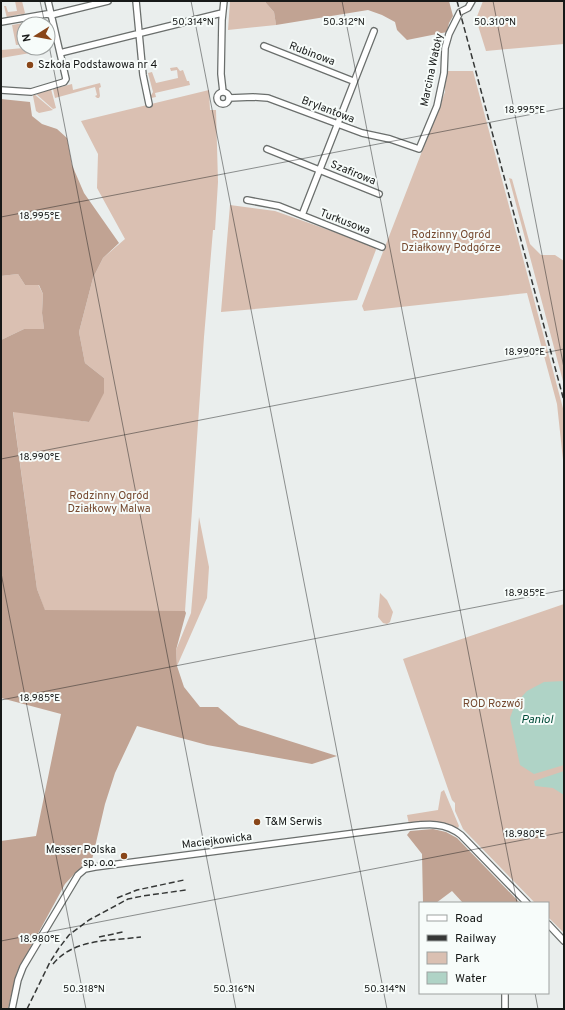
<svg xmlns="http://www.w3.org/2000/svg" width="565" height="1010" viewBox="0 0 565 1010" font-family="Overpass,sans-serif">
<rect width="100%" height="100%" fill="#eaeeed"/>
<path fill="#dac0b2" d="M15,1H22L25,13L22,16L21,14L7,17V18L4,6H6L8,12L17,11Z
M230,1H265L266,3L274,12L276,25L228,30Z
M483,1H564V44L486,51L476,19Z
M41,20L42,24H24V44L16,45L12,25Z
M24,48H48V50L1,58V50Z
M177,67L180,71L183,70L187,81H189L190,85L155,93L156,97L151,98L150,97L153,92L148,73L152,72L156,83L178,78L177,70L171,71L170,68Z
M447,71H473L564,412V469L557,404L527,293L364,311L362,306L445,92V80Z
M100,83L101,87L99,88L100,96L99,98H97L95,96L97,95L95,87L55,98L53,89L72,84L73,90Z
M51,89L56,108L53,109L35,93Z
M209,90L210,110H216L218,182L215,230H213L204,337L185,611H45L37,589L13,411L89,422L104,378L85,363L79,332L93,278L103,258L125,239L97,188L98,154L81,121Z
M34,94L53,110L39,113L36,111L33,96Z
M509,178L512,179L530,244L541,255H555L564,261V385Z
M230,205L275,211L377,247L357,300L221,312Z
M18,274L25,285L38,284L43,294L42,313L44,329H24L1,340V276Z
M199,517L209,567L207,598L177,666L176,650L191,613Z
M380,593L387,600L393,612L390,622L387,624L383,623L378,617Z
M564,604V933L548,917V903H535L463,829L455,811V803L452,800L448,789L403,659Z
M444,790L459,826L458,828L439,822L409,824L407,815L438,810L441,792Z"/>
<path fill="#c1a393" d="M265,1H449L453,16L449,23L447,32L407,40L397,30L395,22L382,15L368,10L276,25L274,12L266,3Z
M1,99L30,102L32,116L42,124L57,129L67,138L72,165L84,193L119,243L103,258L93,278L79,332L85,363L104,378V393L89,422L13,412L37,589L45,610L185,611L186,613L176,650L177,666L184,687L200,707H218L239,725L337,756L312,764L207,745L137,726L115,773L105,804L91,864L76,872L65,884L17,972L8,1009H1V841L36,836L61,714L1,698V340L24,329H44L42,313L43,294L39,285H25L18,274L1,276Z
M433,829L446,832L457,838L520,903H463L452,891L436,903H423L422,854L407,835L410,831Z"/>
<path fill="#afd3c6" d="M564,681V765L534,774L520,765L510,718L515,704L527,691L544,682Z
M564,771V795L553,788L535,786L534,781Z"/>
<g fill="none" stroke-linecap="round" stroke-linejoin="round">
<g stroke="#6a6e6c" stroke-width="8">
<path id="minor" d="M136,1L143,75L149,104
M1,22L47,14L51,15L108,1
M264,46L353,81
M60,53L222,13
M1,90L31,92L64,82L66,79L48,1
M223,92L221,74L222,20L224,1
M217 98a6 6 0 1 1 12 0a6 6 0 1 1-12 0Z
M229,98L253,97L268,98L362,133L390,139L419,149L437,106L444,73L445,48L449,34L460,12L468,8L472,1
M267,149L379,194
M247,200L279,206L382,247
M302,215L374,31
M548,924L564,941
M12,1009L18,980L23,967L78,875L85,869L95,867L409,826C428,824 445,822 461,835L527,903
M505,1009V993"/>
</g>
<use href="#minor" stroke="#fff" stroke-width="5.5"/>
<path stroke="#353736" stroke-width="1.5" stroke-dasharray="6 3" stroke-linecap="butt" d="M457,1L564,401
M117,898L137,890L184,880
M99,937L123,932
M53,964C74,938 111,941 141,937
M27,1009L50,962L59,948L69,935L89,920L128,899L143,896L186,890"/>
</g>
<path fill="none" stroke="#171918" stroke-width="1" stroke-opacity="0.45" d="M40,1L45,24M191,1L387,1009M342,1L517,903M493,1L564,368M48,40L236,1009M1,217L564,108M1,459L564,349M1,573L86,1009M1,700L564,590M1,941L564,832M535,993L538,1009"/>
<g fill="#894619" stroke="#f7fcfa" stroke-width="1.5">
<circle cx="30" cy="65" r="4"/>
<circle cx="257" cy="822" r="4"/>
<circle cx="124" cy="856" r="4"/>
</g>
<g text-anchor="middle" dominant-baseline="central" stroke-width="4" stroke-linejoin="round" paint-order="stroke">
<g font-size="11" fill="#171918" stroke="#f7fcfa">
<text transform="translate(312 54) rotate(21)">Rubinowa</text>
<text transform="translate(432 70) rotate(-78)">Marcina Watoły</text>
<text transform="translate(328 110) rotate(21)">Brylantowa</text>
<text transform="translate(353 173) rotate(22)">Szafirowa</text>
<text transform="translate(345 222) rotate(21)">Turkusowa</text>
<text transform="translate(217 841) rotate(-7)">Maciejkowicka</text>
</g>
<g font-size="11" fill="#171918" stroke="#f7fcfa" text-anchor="start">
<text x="38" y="65">Szkoła Podstawowa nr 4</text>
<text x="265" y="822">T&amp;M Serwis</text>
<text x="116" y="850" text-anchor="end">Messer Polska<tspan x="116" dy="13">sp. o.o.</tspan></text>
</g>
<g font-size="11" fill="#75492f" stroke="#f7fcfa">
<text x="451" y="235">Rodzinny Ogród<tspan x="451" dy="13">Działkowy Podgórze</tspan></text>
<text x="109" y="496">Rodzinny Ogród<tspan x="109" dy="13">Działkowy Malwa</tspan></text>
<text x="493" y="704">ROD Rozwój</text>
</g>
<g font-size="12" font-style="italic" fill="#024c3a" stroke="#f7fcfa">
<text x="537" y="720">Paniol</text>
</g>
</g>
<g font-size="10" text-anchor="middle" fill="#171918" stroke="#f7fcfa" stroke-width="4" stroke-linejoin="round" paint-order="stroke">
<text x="495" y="25">50.310°N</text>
<text x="193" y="25">50.314°N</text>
<text x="344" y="25">50.312°N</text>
<text x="525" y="113">18.995°E</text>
<text x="40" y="219">18.995°E</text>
<text x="525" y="355">18.990°E</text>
<text x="40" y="460">18.990°E</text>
<text x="525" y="596">18.985°E</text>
<text x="40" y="701">18.985°E</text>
<text x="525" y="837">18.980°E</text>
<text x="40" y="942">18.980°E</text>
<text x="84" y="992">50.318°N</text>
<text x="234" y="992">50.316°N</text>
<text x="385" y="992">50.314°N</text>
</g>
<rect width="565" height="1010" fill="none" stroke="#171918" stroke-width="4"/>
<rect x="419" y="902" width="130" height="92" fill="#f7fcfa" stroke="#9da1a0"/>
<rect x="427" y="915" width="20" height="6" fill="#ffffff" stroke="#9da1a0"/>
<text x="455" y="922" font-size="12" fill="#171918">Road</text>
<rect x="427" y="935" width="20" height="6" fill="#353736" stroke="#9da1a0"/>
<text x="455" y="942" font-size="12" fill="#171918">Railway</text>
<rect x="427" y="952" width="20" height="12" fill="#dac0b2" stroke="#9da1a0"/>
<text x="455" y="962" font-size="12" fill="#171918">Park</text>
<rect x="427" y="972" width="20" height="12" fill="#afd3c6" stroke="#9da1a0"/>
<text x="455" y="982" font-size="12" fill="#171918">Water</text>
<g transform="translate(36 36) rotate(259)"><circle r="19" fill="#f7fcfa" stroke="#9da1a0"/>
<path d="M0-3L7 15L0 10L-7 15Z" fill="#894619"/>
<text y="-6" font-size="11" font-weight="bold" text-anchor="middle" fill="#171918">N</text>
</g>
</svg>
